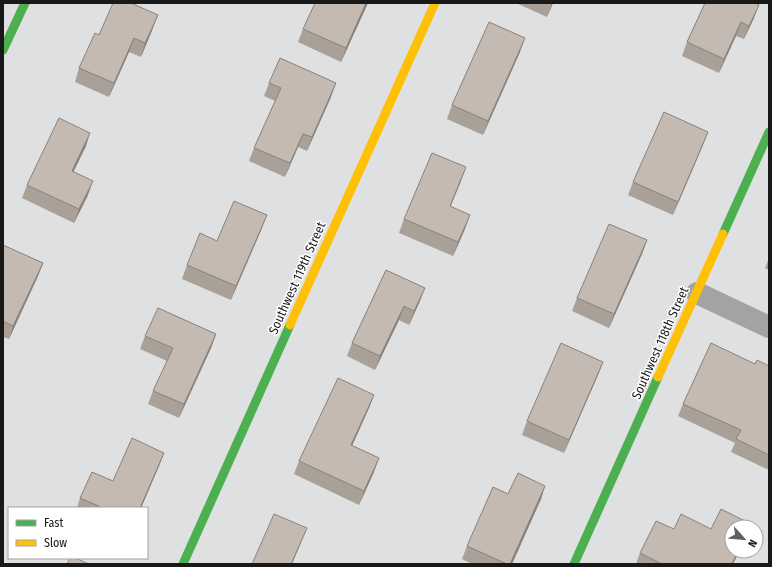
<svg xmlns="http://www.w3.org/2000/svg" width="772" height="567" viewBox="0 0 772 567" font-family="'Fira Sans Condensed',sans-serif">
<rect width="100%" height="100%" fill="#dfe0e1"/>
<g fill="none" stroke-linecap="round" stroke-linejoin="round">
<path stroke="#a3a3a3" stroke-width="22" d="M697,293L769,327"/>
<path stroke="#4caf50" stroke-width="9" d="M3,50L25,3
M723,234L769,132
M183,564L290,325
M574,564L658,377"/>
<path stroke="#ffc107" stroke-width="9" d="M290,325L435,3
M658,377L723,234"/>
</g>
<path fill="#a9a098" d="M368,3L341,62L298,42L303,29Z
M516,3H553L547,17Z
M705,3L754,18L744,39L736,36L719,73L682,56L687,42Z
M153,28L141,57L129,52L109,97L75,82L79,68L99,35Z
M520,52L483,135L447,119L452,105Z
M269,83L331,97L307,151L298,147L285,177L249,161L254,148L275,101L264,96Z
M703,145L673,215L628,195L633,182Z
M86,146L73,172L88,195L74,223L22,198L27,185Z
M461,181L450,207L465,229L453,256L399,233L404,219Z
M262,228L231,300L182,279L187,265L217,241Z
M647,240L642,254L609,328L572,311L577,298Z
M3,245L43,263L38,276L9,339L3,337Z
M769,258V270L765,268Z
M386,270L420,301L409,325L399,320L375,370L347,356L352,343Z
M216,334L211,348L179,418L148,404L153,391L167,361L140,349L145,336Z
M603,362L598,375L564,453L522,435L527,421Z
M755,364L769,366V470L731,452L735,443L678,416L683,404Z
M374,395L369,408L352,446L374,472L359,505L294,474L299,461Z
M164,453L159,466L141,508H77L80,498L113,481Z
M545,486L541,499L512,564H472L462,559L467,546Z
M640,553L733,564H636Z"/>
<path fill="#89827c" d="M366,3H368L341,62L346,48Z
M552,3H553L547,17Z
M759,5L754,18L744,39L749,26Z
M158,15L153,28L141,57L145,43Z
M741,22L736,36L719,73L724,59Z
M134,38L129,52L109,97L114,83Z
M525,38L520,52L483,135L488,121Z
M336,83L331,97L307,151L312,137Z
M708,132L703,145L673,215L678,202Z
M90,133L86,146L67,185L72,171Z
M303,134L298,147L285,177L290,163Z
M466,167L461,181L445,220L450,206Z
M93,181L88,195L74,223L79,209Z
M267,215L262,228L231,300L236,286Z
M470,215L465,229L453,256L458,242Z
M647,240L642,254L609,328L614,314Z
M43,263L38,276L9,339L13,326Z
M425,288L420,301L409,325L414,311Z
M404,306L399,320L375,370L380,356Z
M216,334L211,348L179,418L184,404Z
M603,362L598,375L564,453L569,440Z
M374,395L369,408L346,459L351,445Z
M164,453L159,466L141,508H140Z
M379,458L374,472L359,505L364,491Z
M545,486L541,499L512,564H510Z
M307,528L303,538L292,564H291Z
M738,551H740L733,564H732Z"/>
<path fill="#c4bab1" stroke="#89827c" d="M113,3H131L158,15L145,43L134,38L114,83L79,68L95,33L99,35Z
M315,3H366L346,48L303,29Z
M705,3H755L759,5L749,26L741,22L724,59L687,42Z
M489,22L525,38L488,121L452,105Z
M280,58L336,83L312,137L303,134L290,163L254,148L281,88L269,83Z
M664,112L708,132L678,202L633,182Z
M59,118L90,133L72,171L93,181L79,209L27,185Z
M432,153L466,167L450,206L470,215L458,242L404,219Z
M234,201L267,215L236,286L187,265L200,233L217,241Z
M609,224L647,240L614,314L577,298Z
M3,245L43,263L13,326L3,321Z
M386,270L425,288L414,311L404,306L380,356L352,343Z
M158,308L216,334L184,404L153,391L173,348L145,336Z
M561,343L603,362L569,440L527,421Z
M711,343L755,364L757,360L769,366V455L736,439L741,430L683,404Z
M338,378L374,395L351,445L379,458L364,491L299,461Z
M132,438L164,453L140,508H103L80,498L92,472L113,481Z
M518,473L545,486L510,564H507L467,546L493,487L508,494Z
M721,509L751,524L750,527H732V551H738L732,564H662L640,553L656,521L674,529L681,514L711,529Z
M274,514L307,528L291,564H252Z
M70,558H75L89,564H67Z"/>
<g text-anchor="middle" dominant-baseline="central" stroke-width="3" stroke-linejoin="round" paint-order="stroke">
<g font-size="13" fill="#19191a" stroke="#fff">
<text transform="translate(297 278) rotate(-66)">Southwest 119th Street</text>
<text transform="translate(660 343) rotate(-66)">Southwest 118th Street</text>
</g>
</g>
<rect width="772" height="567" fill="none" stroke="#19191a" stroke-width="8"/>
<rect x="8" y="507" width="140" height="52" fill="#ffffff" stroke="#a3a3a3"/>
<rect x="16" y="520" width="20" height="6" fill="#4caf50" stroke="#a3a3a3"/>
<text x="44" y="527" font-size="12" fill="#19191a">Fast</text>
<rect x="16" y="540" width="20" height="6" fill="#ffc107" stroke="#a3a3a3"/>
<text x="44" y="547" font-size="12" fill="#19191a">Slow</text>
<g transform="translate(744 539) rotate(117)"><circle r="19" fill="#ffffff" stroke="#a3a3a3"/>
<path d="M0-3L7 15L0 10L-7 15Z" fill="#5e5f60"/>
<text y="-6" font-size="11" font-weight="bold" text-anchor="middle" fill="#19191a">N</text>
</g>
</svg>
